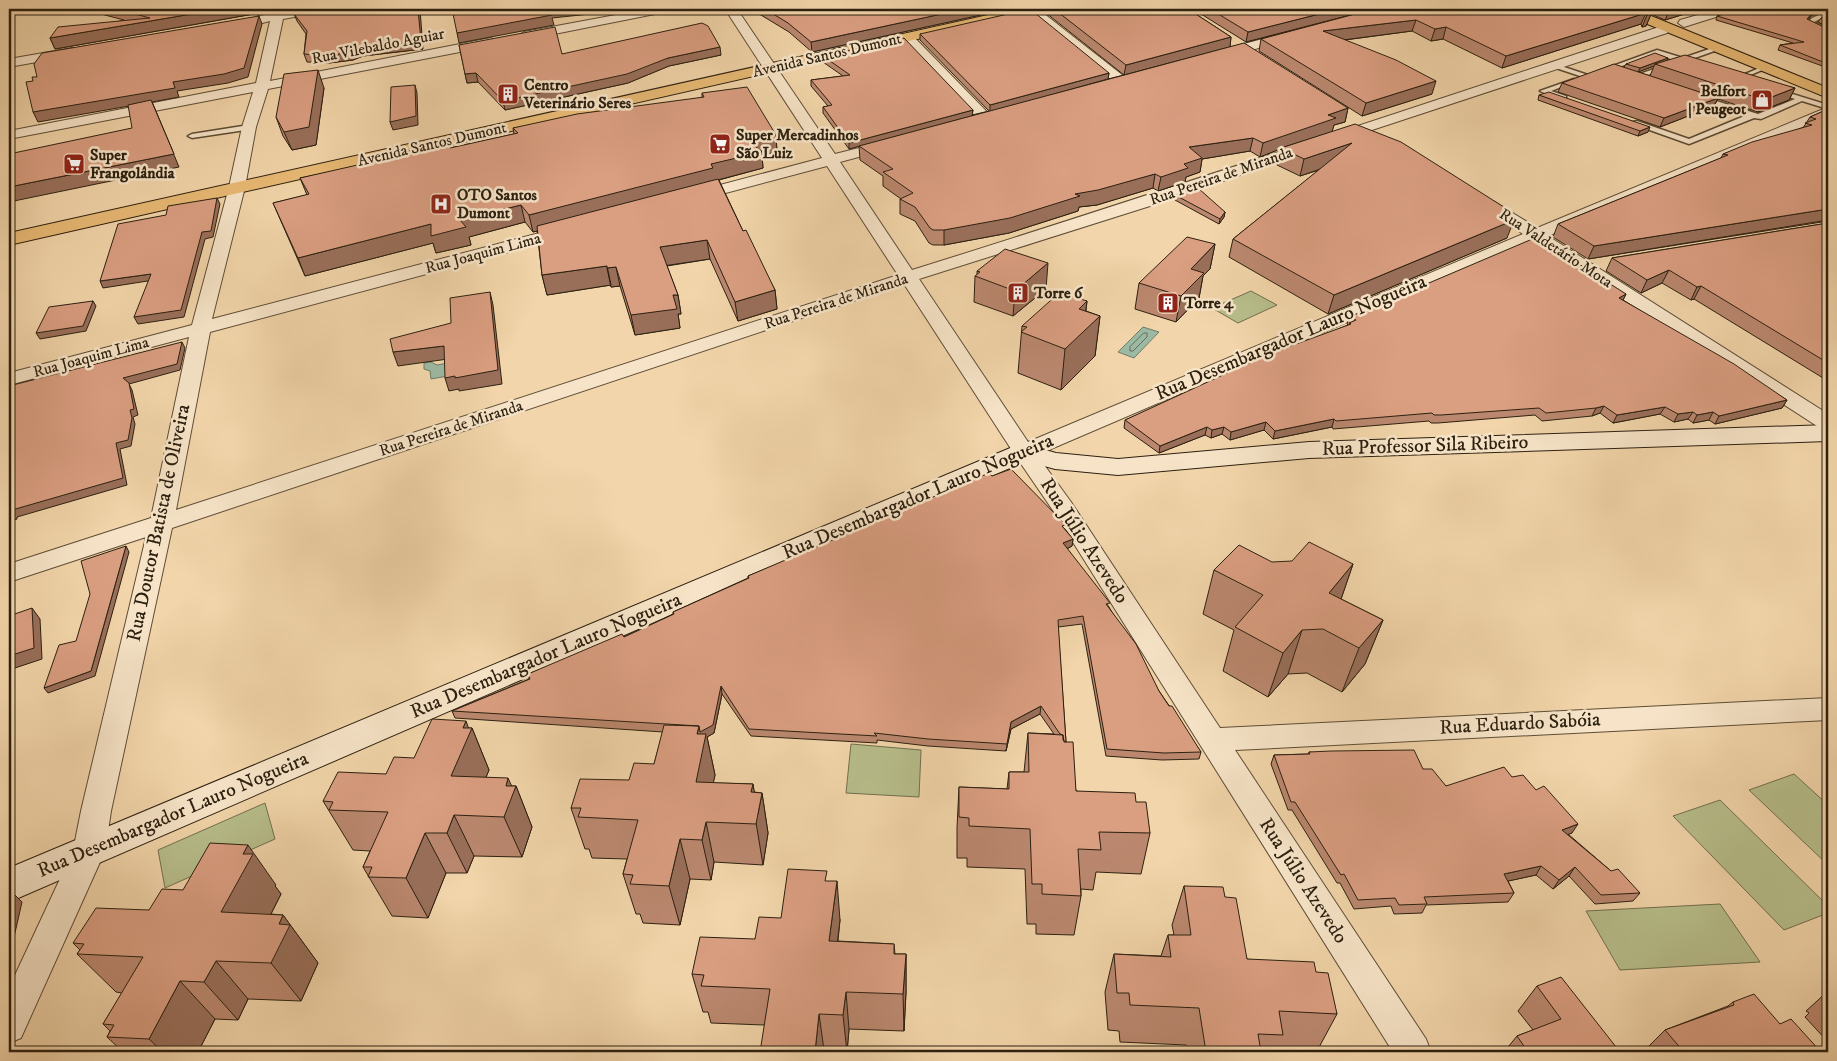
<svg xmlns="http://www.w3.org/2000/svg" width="1837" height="1061" viewBox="0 0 1837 1061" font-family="'IM FELL DW Pica',serif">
<rect width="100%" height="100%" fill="#f2d5aa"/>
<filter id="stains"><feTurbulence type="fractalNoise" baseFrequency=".004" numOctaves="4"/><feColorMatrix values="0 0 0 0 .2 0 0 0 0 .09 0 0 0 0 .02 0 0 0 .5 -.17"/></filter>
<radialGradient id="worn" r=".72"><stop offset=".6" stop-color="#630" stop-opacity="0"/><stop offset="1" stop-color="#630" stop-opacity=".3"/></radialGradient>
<path fill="#b7be8b" stroke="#726f4e" d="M1251,291L1277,305L1238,323L1212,308Z
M851,744L921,750L919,797L846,793Z
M1794,774L1828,805V865L1749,790Z
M1720,800L1828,906V913L1784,930L1673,816Z
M265,803L275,839L165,888L158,850Z
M1720,904L1760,962L1620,970L1586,911Z"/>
<path fill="#9cb9a3" stroke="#6f7c68" d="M1143,327L1159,332L1134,358L1118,352Z
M431,362L437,365L448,363V376L431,379L430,371L424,369V363Z"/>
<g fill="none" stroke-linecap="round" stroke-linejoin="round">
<path stroke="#646c5a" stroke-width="1" d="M1144,333H1147V337L1133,351H1130V347Z"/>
<g stroke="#5e4d36" stroke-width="3">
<path id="lane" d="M1828,11V15L1814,22L1828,28V32L1807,23L1812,18Z
M1718,46L1721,48L1720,49L1689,60L1692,62V64L1683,63L1639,78L1636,76L1637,75L1676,61L1657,54L1604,72L1599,71L1657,50L1683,58Z
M1555,64L1588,75L1589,76L1586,78L1553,67V65Z
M1764,66L1769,67L1741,79L1736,78Z
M1574,79L1579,80L1551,91L1566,96V100H1560L1540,91Z
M1773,88L1828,105V109L1802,101L1761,119L1754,118L1689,144L1630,123L1637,121L1689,139L1747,115L1697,99V95L1758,114L1795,99L1773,92Z
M249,125L253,127L252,129L192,138L188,136L192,134Z"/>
</g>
<g stroke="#5e4d36" stroke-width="2">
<path id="street" d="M273,9H285L284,12L302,9H328L322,12L283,19L270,81L491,38L497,42L491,46L268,89L256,127L245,187L212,319L570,225L576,226L578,230L576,234L210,332L176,510L898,275L827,166L692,202L686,200L684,197L686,194L822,158L725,9H737L835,154L891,140L896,141L898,144L896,147L840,162L912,270C1162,192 1410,108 1659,27H1667L1669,30L1667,33L1372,130L1150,206L919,279L1028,442L1523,234L1481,207L1479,204L1481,201H1493L1537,228L1828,107V116L1548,236L1828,414V429L1820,428L1534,242L1037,455L1071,502L1220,728L1828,698V720L1235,750L1426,1039L1431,1052H1393L1054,512L1013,452L904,284L172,528L111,811L105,851L21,1038L9,1043V988L73,851L81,811L146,537L9,582V564L151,518L189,337L9,385V373L192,325L229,187L242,127L253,92L9,139V131L256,83L270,21L262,23L256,19L258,16L272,14Z
M648,9H671L665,12L524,40L518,36L524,32Z
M1025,9H1038L1126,78L1128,81L1126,84H1116Z
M1719,9H1737L1735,11L1684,27L1678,23L1680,20Z
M1292,31L1296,32L1298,35L1296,38L1218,59L1212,55L1214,52Z
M907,33L911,34L990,115L992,118L990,121H980L903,40L901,37Z
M72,48L76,49L78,52L76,55L9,67V59Z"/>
</g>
<g stroke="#2c2010" stroke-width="2">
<path id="secondary" d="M1828,425V441L1309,458L1118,475L1055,469L1026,461L9,902V868L1015,446L1024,444L1056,453L1118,459L1309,442Z"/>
</g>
<g stroke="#2c2010" stroke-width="2">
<path id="primary" d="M1015,9H1039L1032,13L9,245V233Z
M1616,9H1634L1828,88V98L1618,12Z"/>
</g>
<use href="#lane" fill="#f7e4c8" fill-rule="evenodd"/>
<use href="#street" fill="#f7e4c8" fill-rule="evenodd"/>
<use href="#secondary" fill="#f7e4c8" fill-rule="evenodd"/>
<use href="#primary" fill="#e9ba75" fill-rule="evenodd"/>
</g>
<path fill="#bb886f" stroke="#2c2010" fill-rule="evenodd" d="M82,9H264L265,12L55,49L50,38L124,20Z
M751,9H1008L812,52L789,32Z
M1041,9H1188L1231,37L1230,46L1348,108L1345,122L1334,125L1332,131L1507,238L1328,314L1229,257L1233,239L1319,170L1300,176L1277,165L1280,149L1260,157L1250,151L1202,159L1200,172L1186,177L1185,182L1158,191L1153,188L1097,205L1079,207L1078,211L1009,233L944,245H933L929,243L915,221L900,214V199H901L883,186V176L860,160L859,146L849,149L823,113V107L828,106L811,86V80L843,76L823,62V56L973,110L972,115L989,111L920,40V34L1109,73L1108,79L1124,75Z
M1193,9H1359L1358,13L1246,42Z
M1374,9H1701L1665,20L1651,14L1646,26L1642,27L1641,24L1502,68L1443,39L1431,41L1412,31L1345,40L1432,94L1362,116L1259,51L1261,39Z
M294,14L423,49L363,56L353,60L329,63L307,62L304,54L306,34L297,21Z
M1828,14V27L1818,22L1821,18Z
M1717,16H1811L1808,20L1828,29V68L1778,50L1780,45L1793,43L1716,20Z
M459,45L562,54L721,55L669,66L628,83L505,110L478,82L467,83Z
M1667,60L1795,88L1789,100L1758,112L1718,99L1714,106L1660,127L1558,92L1562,83L1624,67L1626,64ZM1654,66L1650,76L1638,72Z
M324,88L316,145L292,150L283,136L276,117Z
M702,93L776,135L777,152L762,155L763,168L719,180L743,231L775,290L777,309L738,321L710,259L667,266L678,295L681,314H678L680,328L635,335L620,286L611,287V285L547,295L542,275L537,231L533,232L525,222L469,237L471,245L436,253L433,243L305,276L273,203L307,195L300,178L450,148L514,134L513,128L702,98Z
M1539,95L1648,132L1638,136L1538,100Z
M1828,109V221L1588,259L1553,237L1558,224L1721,158L1723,154L1803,128L1810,117Z
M1175,195L1225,212L1224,217L1219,224L1175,200Z
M1828,223V381L1694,299L1691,300L1662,283L1641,293L1606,271L1612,258Z
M1215,244L1210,269L1203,276L1199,298L1176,322L1135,309L1139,283Z
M977,271L1046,289L1013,316L974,302L975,276L977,275Z
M1626,294L1623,300L1787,400L1782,408L1715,424L1709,420L1693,423L1688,419L1674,422L1660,414L1613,423L1600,413L1592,416L1542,421L1535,415L1438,423H1431L1429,421L1333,429L1332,427L1273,439L1264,430L1230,440L1222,434L1211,438L1205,435L1159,453L1124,428L1125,420L1348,325L1347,324L1349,317Z
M1087,301L1086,311L1100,316L1095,356L1061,390L1018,373L1022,326Z
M992,476L1065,529L1073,539L1072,546L1067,549L1109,607L1159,691L1201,752L1199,759L1162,760L1106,756L1082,624L1058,627L1066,742L1076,791L1136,802L1150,833L1141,874L1096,872L1093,890L1081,889V896L1074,935L1036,934V924H1027L1025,869L967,867V858H957V828L959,787L1007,789L1009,772H1024L1028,733L1054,734L1040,714L1011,729L1006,751L928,746L877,740V743L751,736L722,694L714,733L707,737L715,775L713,783L753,784L754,792L762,793L768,833L763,865L714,862L711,880L690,879L680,925L643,923L640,914H636L623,874L627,859L592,858L589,849H585L571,808L629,780L654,764L663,732L455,718L452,711L529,679L528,674L624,637L673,614V612L748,578V576Z
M1353,564L1341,599L1383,620L1365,664L1342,692L1307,673L1288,674L1268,697L1223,671L1234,630L1203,614L1214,570Z
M469,728H472L489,770L486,777L511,786H516L532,827L522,857L474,856L467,873H446L428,918L392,916L363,867L370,851L353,850L323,801L386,774Z
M1309,752L1423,769L1446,786L1512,777L1572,833L1568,834L1611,871L1640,893L1633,901L1595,904L1569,876L1553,889L1536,875L1508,881L1514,893L1508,902L1426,905L1422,913L1394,914L1391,906L1354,909L1340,883H1337L1292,810H1288L1271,764L1274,755L1308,754Z
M828,881L840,920L838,941L894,944L895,954H906V992L904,1031L849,1029L847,1052L824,1050L764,1025L711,1023L708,1012H703L692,974L755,939Z
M276,885L275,886L281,894L271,914L283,915L318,963L301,1001L248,999L238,1020L215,1019L198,1052H123L107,1037L110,1031L103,1024L122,993L116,992L77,954L80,950L73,943L149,910Z
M1184,886L1225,897L1247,959L1316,972L1337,1014L1317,1051L1276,1049L1275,1052H1187L1186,1045L1120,1042L1119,1031L1108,1030L1105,992L1114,954L1161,956L1168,935H1174L1172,925Z
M1537,986L1620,1052H1504L1517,1036L1533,1030L1518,1011Z
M1828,991V1042L1805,1017L1809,1013L1806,1011Z
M1733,1002L1780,1024L1821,1052H1643L1665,1030L1728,1006Z"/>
<path fill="#996f5a" stroke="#2c2010" d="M221,9H264L265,12L55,49L50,38Z
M418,9H420L423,49L363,56L353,60L329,63L327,56Z
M550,9H589L590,14L552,18L554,25L459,43L457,33Z
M965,9H1008L812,52L811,42Z
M1339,9H1359L1358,13L1246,42L1248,32Z
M1670,9H1701L1665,20Z
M1822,9H1828L1811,16L1805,23L1807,19L1813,12Z
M1646,13L1641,24L1502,68L1506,56Z
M1651,14L1646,26L1642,27L1647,15Z
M259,16L262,24L248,77L228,83L177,91L179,97L152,102L179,167L9,202V187L174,154L152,102L38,122L33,112L173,82Z
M1416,20L1412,31L1320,43L1323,31Z
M1446,27L1443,39L1431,41L1435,29Z
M1231,37L1230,47L1124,75L1126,65Z
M720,47L721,55L669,66L628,83L505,110L503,101L668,58Z
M1668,58L1667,62L1655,64L1654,66L1638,72L1640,68Z
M318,70L324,88L316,145L292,150L284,132Z
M476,73L478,82L467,83L465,74Z
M1109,73L1108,79L990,112V105Z
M1436,81L1432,94L1362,116L1366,103Z
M415,85L417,93L418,125L393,130L390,122Z
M1795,88L1789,100L1758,112L1764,100Z
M1718,98L1714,106L1660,127L1664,118Z
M1348,108L1345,122L1334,125L1332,132L1281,148L1280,149L1260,157L1263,143L1328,115Z
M973,110L972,116L849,149V143Z
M1650,127L1648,132L1638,136L1640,131Z
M776,135L777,152L762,155L763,168L714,181L715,184L533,232L529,215L711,164L749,141Z
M1253,138L1250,151L1202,159L1200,172L1186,177L1185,182L1158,191L1161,177L1189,147Z
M1352,143L1347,160L1300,176L1304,159Z
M1155,174L1153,188L1097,205L1079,207L1078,211L1009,233L944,245V230L1075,194Z
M217,198L220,204L213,237L205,239L184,317L138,324L134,317L202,232Z
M521,205L525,222L469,237L471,245L436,253L433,243L305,276L298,258L431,224L460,220Z
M1828,209V220L1588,259L1594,246Z
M1225,212L1224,217L1219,224L1220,219Z
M1514,220L1507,238L1328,314L1334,295Z
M707,240L710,259L663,266L660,247Z
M1215,244L1210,269L1203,276L1199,298L1176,322L1181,296L1191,269Z
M1048,263L1046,289L1013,316L1015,291Z
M607,266L611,285L547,295L542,275Z
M616,267L620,286L611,287L607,268Z
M1669,270L1662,283L1641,293L1647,280Z
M151,274L154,280L103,288L100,281Z
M1701,286L1694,299L1691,300L1697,287Z
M775,290L777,309L738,321L735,302Z
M490,292L493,305L502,384L459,391V389L449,391L445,378Z
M1626,294L1622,302L1619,298Z
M673,295H678L681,314H678L680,328L635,335L631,315Z
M93,301L96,306L86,331L40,339L36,333Z
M1087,301L1083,331L1100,316L1095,356L1061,390L1065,349L1079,309Z
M182,342L185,348L180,370L129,384L132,390L138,415L133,417L135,424L131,446L120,449L127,485L17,517V519L9,522V514L12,510L116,443L123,378Z
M444,346L448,359L398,366L393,352Z
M1787,400L1782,408L1715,424L1719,416Z
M1604,406L1600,413L1592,416L1596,408Z
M1665,407L1660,414L1613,423L1617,415Z
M1693,412L1688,419L1674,422L1678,414Z
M1713,412L1709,420L1693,423L1697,415Z
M1334,419L1332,427L1273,439L1275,431Z
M1266,422L1264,430L1230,440L1231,432Z
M1207,427L1205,435L1159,453L1160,446Z
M1224,427L1222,434L1211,438L1212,430Z
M1073,539L1072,546L1062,551L1063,543Z
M126,546L129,552L95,676L48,693L44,688L91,671Z
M1353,564L1338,608L1329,593Z
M32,608L40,619L42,659L9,670V656Z
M1383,620L1365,664L1342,692L1359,648Z
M1302,630L1288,674L1268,697L1283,653Z
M721,686L722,694L714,733L707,737L715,775L705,822L696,782L697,734L699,726Z
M1041,706L1040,714L1011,729L1006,751L1011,722Z
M466,721L470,732L472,728L489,770L470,816L451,776L463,728Z
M508,778L514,791L516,786L532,827L522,857L504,817L506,786Z
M753,784L758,814L762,793L768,833L763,865L751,792Z
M454,815L474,856L467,873L447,833Z
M706,822L714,862L711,880L702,840Z
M1578,824L1572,833L1556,839L1562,830Z
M425,833L446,873L428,918L406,878Z
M680,839L690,879L680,925L669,886Z
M248,845L276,885L275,886L281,894L252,951L221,912L243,854Z
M1541,866L1536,875L1499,883L1504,874Z
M1575,867L1569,876L1553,889L1559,880Z
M837,881L840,920L833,979L829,941Z
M12,892L22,902L9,959V905Z
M283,915L318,963L301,1001L271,963L279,924Z
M906,954V992L904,1031L903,994Z
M216,961L248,999L238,1020L204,982Z
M180,981L215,1019L198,1052H163L149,1039Z
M846,992L849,1029L847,1052L843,1015Z
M819,1014L824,1050L823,1052H815Z"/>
<path fill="#da9e81" stroke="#2c2010" d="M117,9H221L50,38L58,27L150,18Z
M324,9H418L421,41L360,48L351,52L327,56L304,54L307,31L294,14Z
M452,9H550L552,15L457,33Z
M765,9H965L811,42L788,23Z
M1030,9L1109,73L990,105L920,34Z
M1054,9H1188L1231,37L1126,65Z
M1210,9H1339L1248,32Z
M1374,9H1638L1651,14L1647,15L1646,13L1506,56L1446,27L1435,29L1416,20L1323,31L1396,60L1436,81L1366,103L1261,39Z
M1739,9H1822L1813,12L1807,19L1828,29V64L1780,45L1804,42L1717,16Z
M1828,14V22L1821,18Z
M259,16L244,68L224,74L173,82L175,88L33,112L26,82L33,81L32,77H37L34,64L42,53Z
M702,23L708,26L720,47L668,58L627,74L503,101L476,73L465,74L459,45L555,27L562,54Z
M904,38L973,110L849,143L823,107L832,105L811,80L850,75L823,56Z
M1244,43L1348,108L1328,115L1336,118L1263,143L1253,138L1189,147L1202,158L1184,164L1188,168L1161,177L1155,174L1098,190L1075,194L1080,196L1010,218L944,230H933L930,228L915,207L900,199L913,193L883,172L893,169L859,146Z
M1655,53L1668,58L1640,68L1626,64Z
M1685,55L1795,88L1764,100L1655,64Z
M1614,64L1718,98L1664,118L1562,83Z
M318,70L309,127L284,132L276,117L284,74Z
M415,85L416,116L390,122L391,87Z
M747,87L776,135L749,141L762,152L711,164L713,168L529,215L521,205L460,220L466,227L431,236V224L298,258L273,203L309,194L300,178L384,159V156L446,143L450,148L518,133L513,128L577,114L704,97L702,93Z
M1549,92L1650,127L1640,131L1539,95Z
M151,100L174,154L9,187V154L132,128L128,105Z
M1828,109V209L1594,246L1558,224L1728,155L1723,154L1752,142L1812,125L1805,123L1816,119L1810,117Z
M1355,124L1401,142L1507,209L1514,220L1334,295L1233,239L1352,143L1304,159L1281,148Z
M718,179L743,231L746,230L775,290L735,302L707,240L660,247L678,295H673L677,309L631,315L616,267L607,268V266L542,275L537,226Z
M1198,188L1225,212L1220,219L1175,195Z
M217,198L211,231L202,232L181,310L134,317L151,274L100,281L118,224L166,215L168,206Z
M1828,223V363L1701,286L1697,287L1669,270L1647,280L1612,258Z
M1187,237L1215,244L1191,269L1204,273L1181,296L1139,283Z
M1537,237L1626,294L1619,298L1734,364L1787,400L1719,416L1713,412L1697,415L1693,412L1678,414L1665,407L1617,415L1604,406L1596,408L1546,413L1539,408L1441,415H1434L1432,413L1336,421L1334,419L1275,431L1266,422L1231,432L1224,427L1212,430L1207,427L1160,446L1125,420L1238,368L1288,347L1351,324L1349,323L1356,320L1349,317Z
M1005,249L1048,263L1015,291L975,276L980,272L977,271Z
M490,292L498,370L455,378V376L445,378L444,346L393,352L390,339L451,323L450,298Z
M1059,293L1087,301L1079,309L1100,316L1065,349L1021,332L1027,327L1022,326Z
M93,301L83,326L36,333L49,307Z
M182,342L177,364L123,378L129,383L134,409L130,410L132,418L128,440L116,443L123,478L12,510V513L9,514V386Z
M1011,469L1064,523L1065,525L1062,526L1073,539L1063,543L1110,603L1106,604L1136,644L1159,691L1169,706H1172L1201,752L1164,753L1107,749L1083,616L1058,620L1066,742L1063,740V735L1060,734L1041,706L1011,722L1007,744L928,739L874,733L877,736L749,729L721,686L713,725L700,732L699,726L452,711L530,679L528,674L622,634L624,637L674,614L673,612L749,578L748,576L989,473L992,476Z
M1309,542L1353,564L1329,593L1383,620L1359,648L1323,629L1302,630L1283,653L1235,627L1263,595L1214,570L1239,545L1272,562L1292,561Z
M126,546L91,671L44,688L59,645L76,641L90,594L81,561Z
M32,608L34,648L9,656V616Z
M432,719L466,721L463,728H472L451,776L508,778L506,786H516L504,817L454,815L447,833H425L406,878L368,877L372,867H363L388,812L329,810L333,802L323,801L338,772L386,774L394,757L414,758Z
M664,725L699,726L697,734H706L696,782L753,784L751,792L762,793L756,824L706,822L702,840L680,839L669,886L630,884L633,875L623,874L638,820L578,817L581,808H571L580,779L629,780L634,763L654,764Z
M1028,733L1063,735L1064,742H1073L1076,791L1135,793L1136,802H1146L1150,833L1099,832L1101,850L1078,849L1081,896L1042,894V884H1032L1030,829L969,826V818L959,817V787L1009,789V772H1029Z
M1414,750L1423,769H1432L1446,786L1504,767L1512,777L1523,775L1536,790L1544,786L1578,824L1562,830L1611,871L1618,869L1640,893L1601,895L1575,867L1559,880L1541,866L1504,874L1514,893L1424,897L1427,904L1399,905L1395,898L1358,900L1344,874L1341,875L1295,802H1291L1274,755L1310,754L1309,752L1331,751Z
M210,843L248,845L243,854H253L221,912L283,915L279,924L290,925L271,963L216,961L204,982L180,981L149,1039L107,1037L114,1025L103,1024L143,957L77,954L84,944L73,943L96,908L149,910L162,889L183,890Z
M788,869L827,871L825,881H837L829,941L894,944V954H906L903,994L846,992L843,1015L819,1014L815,1052H760L770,989L701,986L704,975L692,974L700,937L755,939L759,917L781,918Z
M1184,886L1223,887L1225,897L1236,898L1247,959L1314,962L1316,972L1328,973L1337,1014L1279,1011L1283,1035L1258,1034L1261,1052H1206L1199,1008L1130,1005L1129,993H1117L1114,954L1171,957L1168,935H1191Z
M12,892L9,905V893Z
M1561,977L1620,1052H1528L1517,1036L1561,1019L1537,986Z
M1754,994L1780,1024L1791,1019L1821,1052H1684L1665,1030L1734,1005L1733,1002Z"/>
<defs>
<g id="building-square" transform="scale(1.125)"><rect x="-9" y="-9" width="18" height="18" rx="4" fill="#8f2418" stroke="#f7e4c8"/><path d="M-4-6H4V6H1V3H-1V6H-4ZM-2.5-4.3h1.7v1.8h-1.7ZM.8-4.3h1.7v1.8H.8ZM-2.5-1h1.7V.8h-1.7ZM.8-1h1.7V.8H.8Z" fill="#fff"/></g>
<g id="shop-square" transform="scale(1.125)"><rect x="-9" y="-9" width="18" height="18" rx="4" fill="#8f2418" stroke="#f7e4c8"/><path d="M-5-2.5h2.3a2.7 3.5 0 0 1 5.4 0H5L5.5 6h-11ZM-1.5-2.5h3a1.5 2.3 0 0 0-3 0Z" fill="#fff"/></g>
<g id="supermarket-square" transform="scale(1.125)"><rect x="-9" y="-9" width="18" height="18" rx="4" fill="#8f2418" stroke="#f7e4c8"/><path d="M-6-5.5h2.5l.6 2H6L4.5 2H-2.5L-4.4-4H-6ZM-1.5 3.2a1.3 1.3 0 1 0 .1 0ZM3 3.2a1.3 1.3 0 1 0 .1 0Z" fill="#fff"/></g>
<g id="hospital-square" transform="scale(1.125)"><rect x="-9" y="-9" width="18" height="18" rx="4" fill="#8f2418" stroke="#f7e4c8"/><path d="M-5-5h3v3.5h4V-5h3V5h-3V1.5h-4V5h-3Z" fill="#fff"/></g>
</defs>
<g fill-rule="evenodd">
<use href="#building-square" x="508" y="94"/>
<use href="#shop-square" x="1762" y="100"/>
<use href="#supermarket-square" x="720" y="144"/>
<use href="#supermarket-square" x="74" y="164"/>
<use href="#hospital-square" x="441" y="204"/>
<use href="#building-square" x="1018" y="293"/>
<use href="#building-square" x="1168" y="303"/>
</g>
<g text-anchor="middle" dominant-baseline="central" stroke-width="5" stroke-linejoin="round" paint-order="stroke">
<g font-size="16" fill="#2c2010" stroke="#f7e4c8">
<text transform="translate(378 46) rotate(-11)">Rua Vilebaldo Aguiar</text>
<text transform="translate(827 55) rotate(-13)">Avenida Santos Dumont</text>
<text transform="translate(432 144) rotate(-13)">Avenida Santos Dumont</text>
<text transform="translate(1221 176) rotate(-19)">Rua Pereira de Miranda</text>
<text transform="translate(1556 248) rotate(33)">Rua Valdetário Mota</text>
<text transform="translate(483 253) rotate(-15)">Rua Joaquim Lima</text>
<text transform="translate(836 301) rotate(-18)">Rua Pereira de Miranda</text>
<text transform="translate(91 357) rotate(-15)">Rua Joaquim Lima</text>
<text transform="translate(451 428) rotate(-18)">Rua Pereira de Miranda</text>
</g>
<g font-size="16" font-weight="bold" fill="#2c2010" stroke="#f7e4c8" text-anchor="start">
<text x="524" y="85">Centro<tspan x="524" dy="18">Veterinário Seres</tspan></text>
<text x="1746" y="91" text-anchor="end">Belfort<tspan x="1746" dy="18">| Peugeot</tspan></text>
<text x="736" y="135">Super Mercadinhos<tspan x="736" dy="18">São Luiz</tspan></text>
<text x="90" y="155">Super<tspan x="90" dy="18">Frangolândia</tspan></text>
<text x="457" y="195">OTO Santos<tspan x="457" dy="18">Dumont</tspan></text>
<text x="1034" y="293">Torre 6</text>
<text x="1184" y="303">Torre 4</text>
</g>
<g font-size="20" fill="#2c2010" stroke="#f7e4c8">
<text transform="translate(1291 338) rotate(-23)">Rua Desembargador Lauro Nogueira</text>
<text transform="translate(1425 446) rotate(-2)">Rua Professor Sila Ribeiro</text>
<text transform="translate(918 497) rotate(-23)">Rua Desembargador Lauro Nogueira</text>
<text transform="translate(159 523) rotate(-78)">Rua Doutor Batista de Oliveira</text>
<text transform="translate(1084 541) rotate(57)">Rua Júlio Azevedo</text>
<text transform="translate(546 656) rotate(-23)">Rua Desembargador Lauro Nogueira</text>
<text transform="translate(1520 724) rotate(-3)">Rua Eduardo Sabóia</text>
<text transform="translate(173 815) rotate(-23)">Rua Desembargador Lauro Nogueira</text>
<text transform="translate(1303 881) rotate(57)">Rua Júlio Azevedo</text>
</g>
</g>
<rect width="1837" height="1061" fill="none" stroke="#f2d5aa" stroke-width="30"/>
<rect x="10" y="10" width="1817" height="1041" fill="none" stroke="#2c2010" stroke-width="2.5"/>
<rect x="15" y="15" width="1807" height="1031" fill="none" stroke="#2c2010"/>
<rect width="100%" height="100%" filter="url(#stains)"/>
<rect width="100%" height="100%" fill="url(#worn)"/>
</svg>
